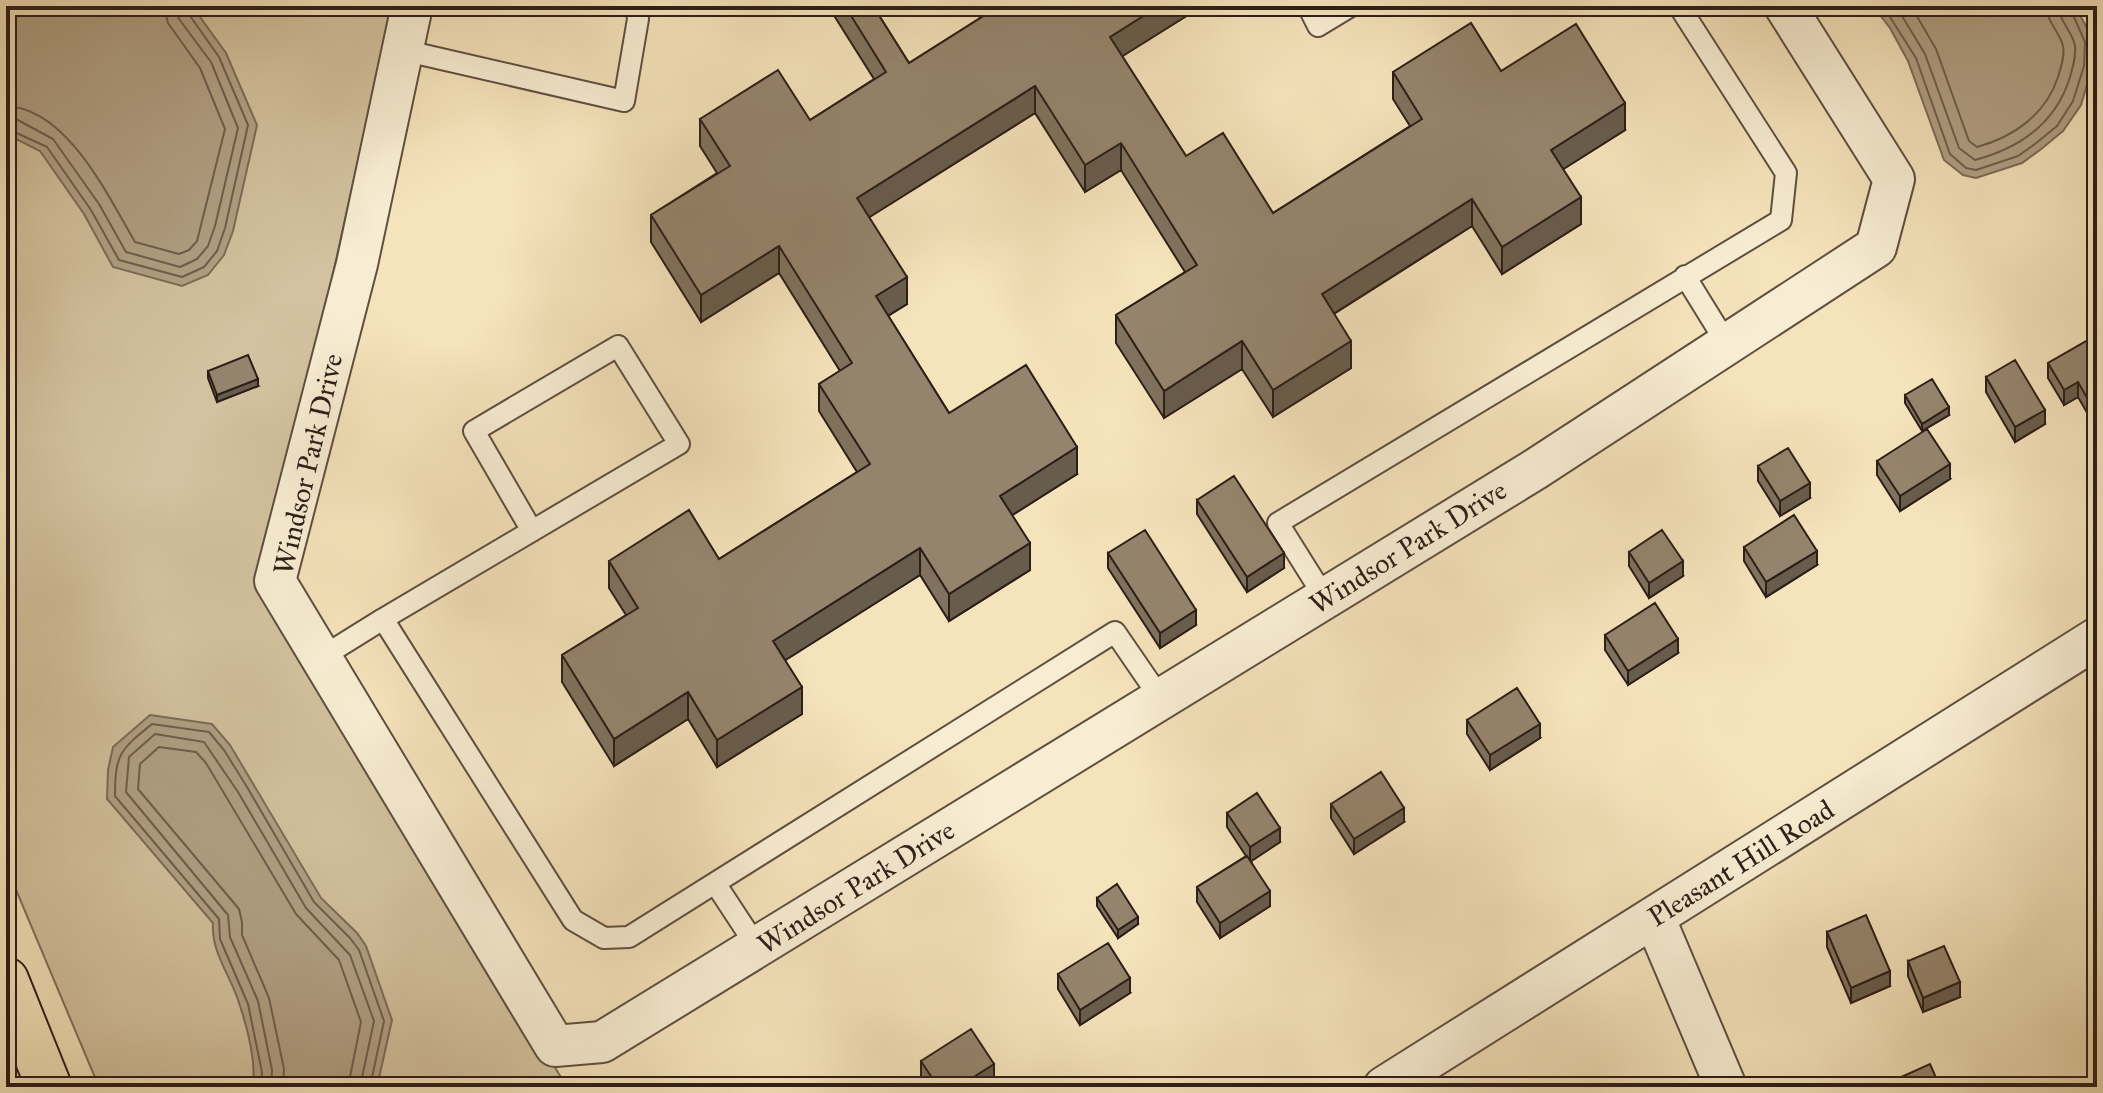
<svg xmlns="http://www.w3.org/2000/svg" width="2103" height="1093" viewBox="0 0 2103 1093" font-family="'IM FELL Great Primer',serif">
<rect width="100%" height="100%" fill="#f5e3bb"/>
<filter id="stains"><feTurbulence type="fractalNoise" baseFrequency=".0025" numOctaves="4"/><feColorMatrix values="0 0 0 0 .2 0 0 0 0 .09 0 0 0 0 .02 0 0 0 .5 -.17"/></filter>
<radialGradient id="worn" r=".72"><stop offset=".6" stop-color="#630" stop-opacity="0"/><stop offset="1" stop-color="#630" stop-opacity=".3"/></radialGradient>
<path fill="#d3c29f" stroke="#80705c" stroke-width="2" d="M6,6H393L262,590L562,1079L549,1087H99L6,866Z"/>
<path fill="#b1a084" stroke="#7c6c59" stroke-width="2" d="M12,6H192L226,53L257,125L233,231L224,255L208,275L182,286L113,267L84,214L40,151L6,134V11Z
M1873,6H2075L2093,39L2092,67L2081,105L2063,131L2040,150L2022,163L1976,178L1963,175L1944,160L1908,61L1890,28Z
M150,715L212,724L230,745L321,898L357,933L366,946L392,1020L377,1087H253C256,1062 248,1030 240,1006C232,977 211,954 213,923L107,799L108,770L113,747Z"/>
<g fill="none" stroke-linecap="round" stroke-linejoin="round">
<path stroke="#6e5f4e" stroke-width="2" d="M1883,6L1916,58L1950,154L1966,168L1976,170L2018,156L2035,144L2057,126L2073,101L2084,66L2085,42L2069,6
M1896,6L1925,54L1959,148L1975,160C2020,148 2056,123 2070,77C2073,67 2076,57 2075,46C2073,32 2059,21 2058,6
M1911,6L1936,49L1969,141L1977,147C2014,137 2046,114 2058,77C2061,67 2065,56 2063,46C2059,31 2047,22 2046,6
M6,106C67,108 108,196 135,242L179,254L189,250L197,241L225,129L200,68L168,23L164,6
M6,118L16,119L53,139L99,204L126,252L180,267L197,259L208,246L215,226L238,128L211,62L179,19L176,6
M6,128L47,147L91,210L119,260L182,277L204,267L217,251L225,228L248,125L219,57L188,13L186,6
M261,1087L262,1072L248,1004L220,939L219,919L115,796C115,754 120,750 152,724L209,732L224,750L247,787L314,902L350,938L359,950L384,1021L370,1087
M271,1087L272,1070L258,1001L230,937L228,915L126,792L129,757L155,734L204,742L238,792L306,908L350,955L374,1021L360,1087
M283,1087L284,1069L269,998L242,935V922L239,909L138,789L140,764L159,747L196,752L206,763L296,914L339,960L361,1022L348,1087"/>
<g stroke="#5e4f41" stroke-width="24">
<path id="lane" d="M1308,6L1318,26L1351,6
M402,50L624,101L638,19L636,6
M1685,276L1727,344
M1325,598L1278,523L1781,220L1786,173L1679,6
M383,619L679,444L618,346L474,431L532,531
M322,657L383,619L573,920L604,938L629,937L1115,632L1161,699
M715,883L757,947"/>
</g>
<g stroke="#5e4f41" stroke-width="44">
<path id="street" d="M412,6L357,264L275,581L555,1046L602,1042L1534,470L1876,247L1894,179L1785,6
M1654,917L1726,1087
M1384,1087L2097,638"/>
</g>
<g stroke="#2c1e18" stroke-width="48">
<path id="primary" d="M6,980L49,1087"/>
</g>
<use href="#lane" stroke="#f8edd3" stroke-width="20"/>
<use href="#street" stroke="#f8edd3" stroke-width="40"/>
<use href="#primary" stroke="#f5e3bb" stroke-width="44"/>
</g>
<path fill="#80725e" stroke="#2c1e18" stroke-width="2" d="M828,6H873L909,63L980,18L973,6H1188V15L1122,56L1186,156L1273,213L1410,126L1393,99V72L1501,71L1625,130L1563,169L1581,224L1502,274L1472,226L1334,314L1351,368L1273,417L1242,369L1164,418L1116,343V315L1185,272L1121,170L1085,192L1035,113L869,217L907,304L888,316L949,413L1077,474L1012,515L1030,570L949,621L920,575L785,660L802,714L717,767L688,719L614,766L562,682V655L626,615L609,588V561L719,559L857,472L819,411V384L840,371L779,273L701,322L651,242V215L717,173L700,146V119L810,120L874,79Z
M2097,335V430L2078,397L2064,405L2048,378V363Z
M208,371L258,386L217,402L208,378Z
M1986,377L2045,424L2015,442L1986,392Z
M1905,395L1949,415L1922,431L1905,403Z
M1877,461L1950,479L1900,511L1877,475Z
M1758,466L1810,498L1780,516L1758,481Z
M1197,500L1284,568L1247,592L1197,514Z
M1744,547L1817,565L1766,597L1744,561Z
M1629,552L1683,576L1649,598L1629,566Z
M1108,553L1196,625L1160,648L1108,568Z
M1605,635L1678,653L1628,685L1605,650Z
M1467,720L1540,738L1490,770L1467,734Z
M1331,804L1404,822L1354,854L1331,818Z
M1227,813L1280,842L1251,861L1270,906L1220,938L1197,902V887L1246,856L1227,827Z
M1097,898L1138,924L1118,938L1097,906Z
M1827,932L1890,986L1851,1003L1827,947Z
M1908,961L1960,997L1923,1012L1908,976Z
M1058,974L1130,993L1080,1025L1058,989Z
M921,1061L994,1079L981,1087H928L921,1076Z"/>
<path fill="#685c4c" stroke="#2c1e18" stroke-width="2" d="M1159,6H1188V15L1110,64V37Z
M1035,86V113L857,225V198Z
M1625,103V130L1551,177V150Z
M1121,143V170L1085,192V165Z
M1581,197V224L1502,274V247Z
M1472,199V226L1322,321V294Z
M779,246V273L701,322V295Z
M907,277V304L876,323V296Z
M1242,341V369L1164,418V391Z
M1351,341V368L1273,417V390Z
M258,379V386L217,402V395Z
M2078,382V397L2064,405V390Z
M1949,407V415L1922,431V424Z
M2045,410V424L2015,442V427Z
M1077,447V474L1000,523V496Z
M1950,464V479L1900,511V496Z
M1810,483V498L1780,516V501Z
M1030,543V570L949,621V594Z
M920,548V575L773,668V641Z
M1817,551V565L1766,597V582Z
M1284,553V568L1247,592V577Z
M1683,561V576L1649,598V583Z
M1196,610V625L1160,648V633Z
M1678,639V653L1628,685V671Z
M802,687V714L717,767V740Z
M688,692V719L614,766V739Z
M1540,724V738L1490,770V755Z
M1404,808V822L1354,854V839Z
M1280,828V842L1250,862V847Z
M1270,891V906L1220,938V923Z
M1138,917V924L1118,938V930Z
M1890,971V986L1851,1003V988Z
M1130,978V993L1080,1025V1010Z
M1960,982V997L1923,1012V998Z
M994,1064V1079L981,1087H958Z"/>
<path fill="#95846d" stroke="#2c1e18" stroke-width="2" d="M845,6H873L909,63L993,10L990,6H1159L1110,37L1186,156L1223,133L1273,213L1422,119L1393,72L1471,23L1501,71L1576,24L1625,103L1551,150L1581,197L1502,247L1472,199L1322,294L1351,341L1273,390L1242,341L1164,391L1116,315L1197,265L1121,143L1085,165L1035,86L857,198L907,277L876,296L949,413L1026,365L1077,447L1000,496L1030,543L949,594L920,548L773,641L802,687L717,740L688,692L614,739L562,655L638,608L609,561L689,510L719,559L870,464L819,384L852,363L779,246L701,295L651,215L730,166L700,119L778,70L810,120L886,72Z
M2097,335V415L2078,382L2064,390L2048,363Z
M248,355L258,379L217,395L208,371Z
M2015,360L2045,410L2015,427L1986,377Z
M1932,379L1949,407L1922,424L1905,395Z
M1927,429L1950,464L1900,496L1877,461Z
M1788,448L1810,483L1780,501L1758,466Z
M1234,476L1284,553L1247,577L1197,500Z
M1794,515L1817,551L1766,582L1744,547Z
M1145,530L1196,610L1160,633L1108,553Z
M1662,530L1683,561L1649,583L1629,552Z
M1655,603L1678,639L1628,671L1605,635Z
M1517,688L1540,724L1490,755L1467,720Z
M1381,772L1404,808L1354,839L1331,804Z
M1257,793L1280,828L1250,847L1227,813Z
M1247,856L1270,891L1220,923L1197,887Z
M1117,884L1138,917L1118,930L1097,898Z
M1866,915L1890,971L1851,988L1827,932Z
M1108,943L1130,978L1080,1010L1058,974Z
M1944,946L1960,982L1923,998L1908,961Z
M971,1029L994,1064L958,1087H938L921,1061Z
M1930,1064L1940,1087H1893L1890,1082Z"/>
<g text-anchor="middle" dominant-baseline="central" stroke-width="6" stroke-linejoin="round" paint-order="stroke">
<g font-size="28" fill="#2c1e18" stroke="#f8edd3">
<text transform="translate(308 464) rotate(-77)">Windsor Park Drive</text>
<text transform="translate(1408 547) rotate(-32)">Windsor Park Drive</text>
<text transform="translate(1741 863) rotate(-32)">Pleasant Hill Road</text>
<text transform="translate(856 887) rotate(-32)">Windsor Park Drive</text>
</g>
</g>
<rect width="2103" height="1093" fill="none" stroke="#f5e3bb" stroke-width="32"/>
<rect x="8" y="8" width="2087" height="1077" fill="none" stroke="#2c1e18" stroke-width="4"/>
<rect x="16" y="16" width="2071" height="1061" fill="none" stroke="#2c1e18" stroke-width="2"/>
<rect width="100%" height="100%" filter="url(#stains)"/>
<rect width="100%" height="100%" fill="url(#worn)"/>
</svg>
